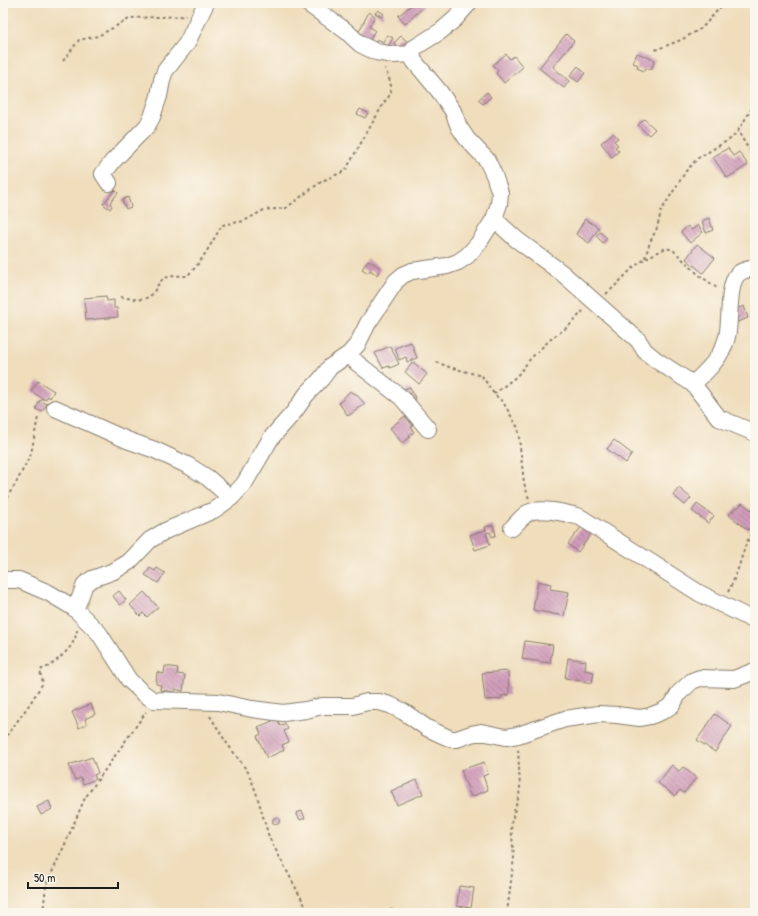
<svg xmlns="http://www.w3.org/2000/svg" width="758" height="916" viewBox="0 0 758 916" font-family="'Patrick Hand',sans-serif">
<defs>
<pattern id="building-back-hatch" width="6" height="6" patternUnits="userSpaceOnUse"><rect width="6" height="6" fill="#d09cba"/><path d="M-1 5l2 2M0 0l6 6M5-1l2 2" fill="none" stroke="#a87e96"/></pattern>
</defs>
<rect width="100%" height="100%" fill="#fbf7ec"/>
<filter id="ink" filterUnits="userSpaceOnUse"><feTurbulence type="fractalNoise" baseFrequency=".025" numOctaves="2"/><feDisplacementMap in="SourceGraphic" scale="8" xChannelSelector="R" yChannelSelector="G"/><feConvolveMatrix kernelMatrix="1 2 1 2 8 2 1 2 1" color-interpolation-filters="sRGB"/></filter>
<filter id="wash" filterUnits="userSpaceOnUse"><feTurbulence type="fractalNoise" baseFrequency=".012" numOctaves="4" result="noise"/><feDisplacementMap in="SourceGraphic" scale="16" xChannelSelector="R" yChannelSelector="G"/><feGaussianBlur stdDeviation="0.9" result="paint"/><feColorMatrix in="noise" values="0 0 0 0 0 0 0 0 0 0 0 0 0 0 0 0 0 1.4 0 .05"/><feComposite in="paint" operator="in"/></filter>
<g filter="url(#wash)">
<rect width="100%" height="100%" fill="#efddbb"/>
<g id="blocks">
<path fill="url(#building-back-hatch)" d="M414,3H423L425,6L405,24L398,16Z
M378,10L384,14L382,17L375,13Z
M369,12L375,16L369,27L375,30L368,43L356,37Z
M566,34L574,41L553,67L569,81L564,88L539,68Z
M387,35L393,38L385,51L374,45L377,39L383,42Z
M401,36L407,41L400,49L394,43Z
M637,53L655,60L651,70L646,68L644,71L637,68L638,65L633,63Z
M506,54L510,59L514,56L523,67L504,83L496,73L498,71L493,65Z
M578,66L585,73L578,82L570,76Z
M487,92L491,97L483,104L478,100Z
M360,109L368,113L365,118L357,114Z
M644,119L655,129L649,135L638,125Z
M613,133L618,138L614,141L618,145L615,147L619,151L612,157L601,143Z
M728,148L733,156L739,152L748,165L727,178L713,157Z
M115,190L118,193L110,203L112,206L110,209L103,204Z
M128,197L131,207L126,209L122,200Z
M709,218L713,230L706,233L702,221Z
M585,219L599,228L589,243L576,234Z
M698,225L703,232L690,243L681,232L688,226L692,230Z
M600,232L607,238L603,243L596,236Z
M697,244L715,258L703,273L686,259Z
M368,260L381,268L377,275L370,270L368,273L362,269Z
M106,296L107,301L114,300V308H117L118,317L86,320L84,298Z
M744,306L748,318L738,322L733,310Z
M411,342L417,358L407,362L406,357L399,360L395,348Z
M390,346L399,364L390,368L389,366L383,368L375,353Z
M413,362L427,374L419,384L405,372Z
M38,381L54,391L50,398L48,396L45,400L31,391Z
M410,387L416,400L410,403L404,389Z
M350,391L356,394L365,404L348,416L339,403Z
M40,400L47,404L42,412L36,409Z
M405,416L413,426L411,427L414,432L409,435L410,437L402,443L390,428Z
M614,440L632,454L626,463L607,449Z
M679,488L691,498L685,505L673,495Z
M742,503L755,513V518L753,520L754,522L748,530L729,515L736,507L738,508Z
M697,504L714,516L708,523L692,511Z
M493,525L496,535L492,537L490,532L486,533L490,545L475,550L470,535L486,530L485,527Z
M582,526L592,533L578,552L568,544Z
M150,568L155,571L157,568L165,573L158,583L145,575Z
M538,581L551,584L550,589L569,592L564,616L533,610Z
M119,591L126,600L120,605L113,596Z
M144,592L158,607L147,617L143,613L140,616L130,605Z
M525,641L553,645L550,663L522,659Z
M568,658L586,661L585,670L594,672L592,683L565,678Z
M165,666L178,668L177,674L185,675L183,691L175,689V692L160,690L161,685L156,684L157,672L164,674Z
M508,671L509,695L501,696V699L485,700L482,673Z
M91,704L95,714L85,719L87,724L79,728L72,712Z
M715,714L732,726L715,752L697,740Z
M277,719L280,726L285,723L288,729L284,731L289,742L282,745L284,750L267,758L257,736L261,734L258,727Z
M92,757L98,773L94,775L96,779L83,784L81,778L75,780L69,765Z
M484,762L488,774L483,776L488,790L471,797L461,770Z
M672,765L679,771L683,767L696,778L684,793L680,790L675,796L658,783Z
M417,780L423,794L397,805L391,791Z
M49,801L52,809L41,815L37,807Z
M302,811L305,818L300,820L296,813Z
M272.5 821a3.5 3.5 0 1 1 7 0a3.5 3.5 0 1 1-7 0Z
M459,886L474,888L471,908L457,906Z
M392,909L394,913H382Z"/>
</g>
</g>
<g filter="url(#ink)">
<use href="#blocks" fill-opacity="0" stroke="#867c6c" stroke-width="1"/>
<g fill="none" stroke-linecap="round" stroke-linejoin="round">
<g stroke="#867c6c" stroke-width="18">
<path id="minor" d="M307,3L346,31L360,44L376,52L394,55L412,54
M109,183L103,174L113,161L147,126L152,117L159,96L162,80L165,71L187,43L206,3
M494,219L516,239L562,273L638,340L645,351L656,360L693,384L719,418L755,433
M349,354L357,363L402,398L428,429
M693,384C707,371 722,357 727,337C731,322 727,284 738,274C742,270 749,269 755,268
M55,408L127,440L155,450L189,466L208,478L231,498
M512,528C516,524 521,518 526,514C538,506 567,513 580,517L699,593L755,621
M3,580H19L49,593L74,608L78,603L85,584L92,579L114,571L129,562L150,540L165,531L214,510L231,498L244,484L271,438L294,412L306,395L322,378L330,367L349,354L357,345L368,323L396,281L403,275L412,271L447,266L458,262L467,256L478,244L494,219L499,204L500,193L494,175L487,160L467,139L459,127L453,111L439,91L414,61L412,54L414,48L441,31L455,19L469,3
M74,608L99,633L129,680L143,693L153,700L218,702L252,709L283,713L306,710L322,706H353L367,702H379L390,705L404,712L427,728L451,739H457L471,734L481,732L506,737L518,735L565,719L599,714L617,715L640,718L650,716L663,711L672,705L679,693L692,681L700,678L734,679L755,671"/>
</g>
<path stroke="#867c6c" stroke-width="2" stroke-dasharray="3 3" stroke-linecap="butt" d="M655,50L681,40L702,28L724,3
M63,61L79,40L98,36L131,18L186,16
M755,103L738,131L746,145L755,156
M645,258L650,242L657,228L661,211L686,171L698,158L732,138L738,131
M606,294C616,286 624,276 633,268C643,259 654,254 666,248L673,250L699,275L717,288
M121,297C128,298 138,301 146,298C156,295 156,282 165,278C172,275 180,276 187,276C202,262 212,242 222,225L244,221L264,210L286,208L322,181L345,171L385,101C396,91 390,82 385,68
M436,362L449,367L482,376L494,394L503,402L518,428L524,483L529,499
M494,394L517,376L531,358L552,338L569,326L583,311
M3,503L15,485L31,454L38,417
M728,592C731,586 734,580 736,574C742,560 744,541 755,530
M210,716L226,742L248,772L256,792L269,837L309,913
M3,741L29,705L43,683L40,671C43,667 47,668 51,665C63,655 75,646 77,630
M43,913L46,885L62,851L85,798L146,712
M507,913L514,858L511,825L515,808L519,796L520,787L518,748"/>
<use href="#minor" stroke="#fff" stroke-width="16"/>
</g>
</g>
<rect width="758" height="916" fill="none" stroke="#fbf7ec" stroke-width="16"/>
<path d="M28 882v6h90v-6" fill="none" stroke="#1c1c1c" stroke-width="2"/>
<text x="34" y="882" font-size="12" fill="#1c1c1c" stroke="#fbf7ec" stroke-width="3" paint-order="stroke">50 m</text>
</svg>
